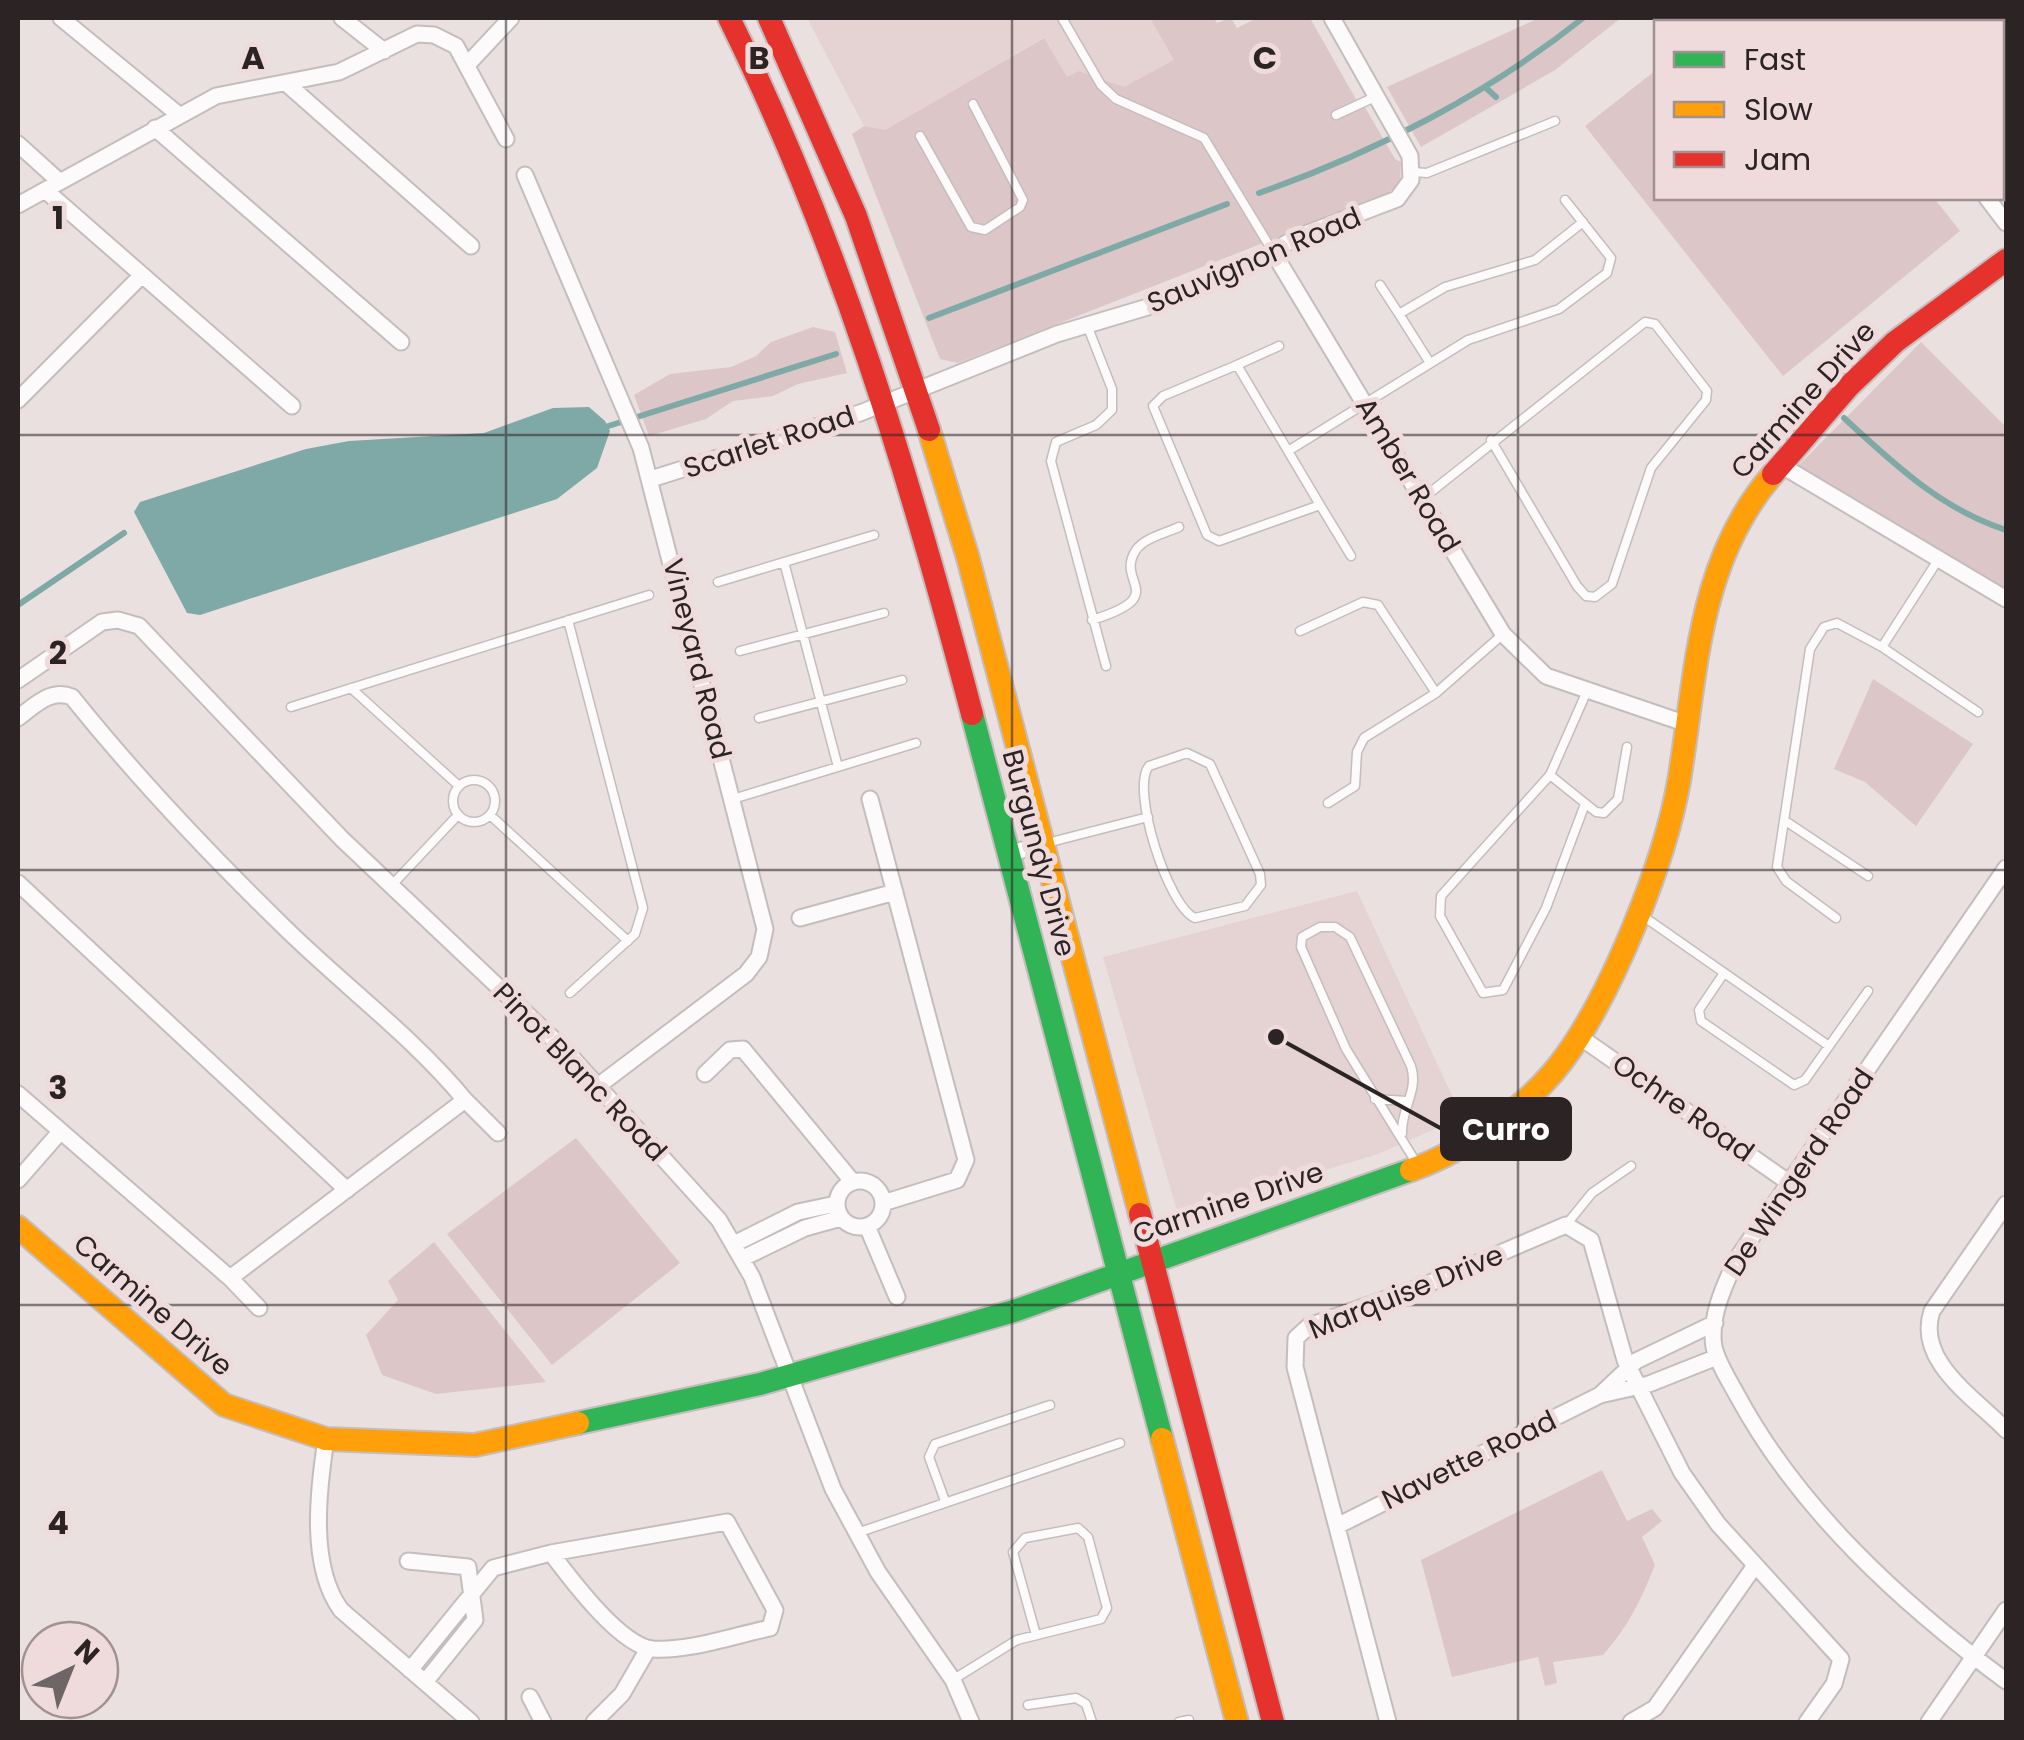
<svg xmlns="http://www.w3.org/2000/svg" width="2024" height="1740" viewBox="0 0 2024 1740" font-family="Poppins,sans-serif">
<rect width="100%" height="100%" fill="#eae0e0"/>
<path fill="#e5d2d3" d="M807,18H1156L1152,21L1174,60L1124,87L1079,71L1067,78L1043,38L885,130L864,126Z
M1357,891L1462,1117L1378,1154L1178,1214L1103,957Z"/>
<path fill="#ddc6c7" d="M1156,18H1214L1217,23L1231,18L1237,28L1257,18H1310L1357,101L1366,109L1395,159L1401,162L1400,181L1388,194L958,363L940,359L852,134L864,126L885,130L1044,38L1067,77L1079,71L1124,87L1174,60L1151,20Z
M1539,18H1621L1555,70L1421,147L1387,87Z
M1656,70V198H1934L1960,231L1783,376L1585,126Z
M813,327L835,332L847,373L798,384L773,396L733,401L706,419L649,436L634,395L670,374L731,367L756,356L771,342Z
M1921,342L2006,427V599L1793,471Z
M1873,679L1973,744L1916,826L1865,782L1834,769Z
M576,1138L680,1263L552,1365L447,1234Z
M434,1242L546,1382L436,1394L382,1375L366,1335L398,1300L388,1281Z
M1602,1470L1627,1521L1652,1509L1662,1521L1642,1537L1655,1565C1641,1600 1628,1627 1603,1655L1553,1662L1557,1683L1545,1686L1538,1657L1452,1677L1421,1560Z"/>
<path fill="#7fa9a7" d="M589,407L605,421L610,431L597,468L557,499L200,615L187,613L134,512L140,502L306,449L349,441L484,433L553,408Z"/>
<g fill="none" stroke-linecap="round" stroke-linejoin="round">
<path stroke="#7fa9a7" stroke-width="6" d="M1485,87L1496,97
M1259,193C1374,153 1488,94 1583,18
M929,318L1227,204
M1844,418C1894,464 1941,509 2006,530
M599,429L836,354
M18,605L124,533"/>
<g stroke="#c5bdbd" stroke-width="11">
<path id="lane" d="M1062,18L1101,85L1116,99L1204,138L1273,252
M1939,22L1941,21
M1336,115L1377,96
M920,136L971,227L985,230L1020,207L1023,200L973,104
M1412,172L1427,173L1555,121
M1380,285L1399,314L1445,287L1535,260L1583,222
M1399,314L1430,363
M1087,325L1112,389V410L1096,425L1056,442L1051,461L1106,666
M1237,365L1320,505L1219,541L1207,535L1153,406L1163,396Z
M1237,365L1279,346
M1288,451L1468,340L1559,309L1607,273L1611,258L1565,200
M1422,499L1645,322L1655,324L1707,391L1706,400L1651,468L1612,584L1595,597L1586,596L1577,586L1491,440
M1320,505L1351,556
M784,562L838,767
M718,582L874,535
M568,620L643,908L635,934L570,993
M1092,620C1172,595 1114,583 1136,550C1144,538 1166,533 1179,527
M1300,631L1363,602L1378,605L1436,693
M1882,647L1978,712
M740,651L884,613
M351,688L459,786
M291,707L649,595
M759,718L902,680
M1187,753L1210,764L1260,874L1261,885L1245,906L1195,918C1168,907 1130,788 1149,766Z
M1550,775L1596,812L1604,813L1618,799L1627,747
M453 801a21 21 0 1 1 42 0a21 21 0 1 1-42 0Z
M733,799L916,743
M1328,803L1355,786L1357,752L1364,738L1436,693L1502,635
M1585,804L1546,908L1503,990L1483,993L1440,916L1441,896L1550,775L1587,691
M490,815L628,941
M1787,822L1868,876
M1047,843L1148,817
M391,886L458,815
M1640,914L1829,1046
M1836,918L1786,881L1777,867L1810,649L1824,627L1837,623L1882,647L1938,560
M1724,973L1699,1010L1701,1021L1794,1085L1805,1080L1868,991
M1375,1099L1407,1101
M1402,1133C1401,1108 1419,1091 1411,1066L1350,937L1335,927H1320L1302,937L1301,947L1346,1049L1417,1164
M1566,1225L1592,1193L1631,1166
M945,1501L929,1457L935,1444L1050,1405
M857,1533L1120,1443
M954,1679L1017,1640L1101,1619L1107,1608L1088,1537L1078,1528L1025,1538L1013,1552L1036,1635
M1028,1705L1076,1698L1086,1704L1092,1722
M1179,1722L1189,1720"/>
</g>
<g stroke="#c5bdbd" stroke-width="19">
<path id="street" d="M61,18L179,115
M342,18L384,51
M1840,18L1844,22
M467,65L511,18
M286,83L471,246
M155,128L401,342
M18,144L60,182
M525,175L641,448L765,929L759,957L746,974L598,1086
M45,190L292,406
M1987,198L2006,223
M18,205L216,96L339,72L417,34L434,35L456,46L506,139
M1273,252L1503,634L1546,676L1687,724
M18,400L142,275
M1779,464L2006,599
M651,479L860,413L1057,334L1151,306L1251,265L1295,238L1397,199L1411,180L1410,156L1332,18
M18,680L102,622L118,620L139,626L342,839L567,1052L719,1220L752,1277L833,1489L878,1572L953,1680L971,1722
M18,718C34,706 51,688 72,697C137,778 209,854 284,927C343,985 412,1036 465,1100L230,1278L18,1094
M870,799L966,1160L957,1180L883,1203
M1008,854L1043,844
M2006,868L1736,1260C1724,1286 1709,1318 1714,1347C1718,1364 1729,1380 1737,1395C1799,1510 1902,1604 2006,1681
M18,883L347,1190
M800,918L895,892
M1577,1035L1788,1182
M705,1074L730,1050L743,1049L852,1181
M465,1100L498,1133
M18,1180L60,1132
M837 1204a23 23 0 1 1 46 0a23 23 0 1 1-46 0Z
M2006,1204L1932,1311C1915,1361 1975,1398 2006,1430
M867,1226L897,1297
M736,1243L798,1212L836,1204
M743,1258L805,1228L841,1218
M230,1278L259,1308
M1600,1395L1636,1361L1715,1323
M326,1439C318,1492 309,1566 341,1610L471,1722
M1339,1525L1600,1395L1649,1384L1717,1357
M408,1561L468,1567L475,1620L425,1682
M410,1670L493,1568L551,1553L727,1522L775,1610L770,1628C732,1636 691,1651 653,1649C620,1646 570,1578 551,1553
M530,1697L543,1722
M594,1722L622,1694L648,1649
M1388,1722L1295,1367L1296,1338L1309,1326L1423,1286L1566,1225L1591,1240L1625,1360L1682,1473L1718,1524L1841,1659L1834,1684L1807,1722
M1631,1722L1655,1708L1754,1567
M1929,1722L2006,1610"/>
</g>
<g stroke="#c5bdbd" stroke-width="26">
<path id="fast" d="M972,714L1162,1439
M578,1423L760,1384L1017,1310L1411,1170"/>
</g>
<g stroke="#c5bdbd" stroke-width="26">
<path id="slow" d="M929,430L968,558L1140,1214
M1411,1170C1463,1152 1530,1105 1563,1060C1612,994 1665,862 1679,781C1697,672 1697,562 1773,474
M18,1227L224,1405L326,1439L475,1445L578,1423
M1162,1439L1237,1722"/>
</g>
<g stroke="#c5bdbd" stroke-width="26">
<path id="jam" d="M729,18C839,241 909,474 972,714
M769,18L856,216L929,430
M1773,474L1849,386L1895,342L2006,260
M1140,1214L1273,1722"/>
</g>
<use href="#lane" stroke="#fcfafa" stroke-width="8"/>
<use href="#street" stroke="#fcfafa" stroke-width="15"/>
<use href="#fast" stroke="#30b455" stroke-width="22"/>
<use href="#slow" stroke="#ff9f0a" stroke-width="22"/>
<use href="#jam" stroke="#e5322d" stroke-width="22"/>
</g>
<path fill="none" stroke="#2b2324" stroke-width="2.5" stroke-opacity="0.55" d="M506,18V1722M1012,18V1722M1518,18V1722M18,435H2006M18,870H2006M18,1305H2006"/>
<g text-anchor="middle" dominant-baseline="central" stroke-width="10" stroke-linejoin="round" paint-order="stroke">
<g font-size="28" fill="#2b2324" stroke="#efdbdc">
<text transform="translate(1254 260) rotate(-23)">Sauvignon Road</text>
<text transform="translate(1803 400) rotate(-48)">Carmine Drive</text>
<text transform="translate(769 442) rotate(-18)">Scarlet Road</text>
<text transform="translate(1408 475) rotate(59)">Amber Road</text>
<text transform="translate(697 659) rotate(76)">Vineyard Road</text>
<text transform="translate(1039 853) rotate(75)">Burgundy Drive</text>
<text transform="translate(580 1072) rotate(46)">Pinot Blanc Road</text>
<text transform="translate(1683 1108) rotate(35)">Ochre Road</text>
<text transform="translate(1799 1172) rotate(-56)">De Wingerd Road</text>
<text transform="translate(1228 1203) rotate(-19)">Carmine Drive</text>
<text transform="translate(1406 1292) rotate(-22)">Marquise Drive</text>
<text transform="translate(153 1305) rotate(41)">Carmine Drive</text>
<text transform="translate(1469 1460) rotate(-26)">Navette Road</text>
</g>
</g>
<g font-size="32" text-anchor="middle" font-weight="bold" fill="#2b2324" stroke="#efdbdc" stroke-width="10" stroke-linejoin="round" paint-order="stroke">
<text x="253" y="69">A</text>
<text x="759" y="69">B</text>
<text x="1265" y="69">C</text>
<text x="58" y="229">1</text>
<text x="58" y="664">2</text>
<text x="58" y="1099">3</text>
<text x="58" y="1534">4</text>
</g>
<path fill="none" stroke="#2b2324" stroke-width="4" d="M1276 1037L1442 1129"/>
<circle fill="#2b2324" stroke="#efdbdc" stroke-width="4" cx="1276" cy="1037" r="10"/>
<rect fill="#2b2324" stroke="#2b2324" stroke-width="4" x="1442" y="1099" width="128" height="60" rx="10"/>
<g font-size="30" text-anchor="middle" font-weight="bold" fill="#fff">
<text x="1506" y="1140">Curro</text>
</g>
<rect width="2024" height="1740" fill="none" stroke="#2b2324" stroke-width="40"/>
<rect x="1654" y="20" width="350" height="180" fill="#efdbdc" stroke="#a19192" stroke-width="2.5"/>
<rect x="1674" y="52" width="50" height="15" fill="#30b455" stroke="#a19192" stroke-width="2.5"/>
<text x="1744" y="70" font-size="30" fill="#2b2324">Fast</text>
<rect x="1674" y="102" width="50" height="15" fill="#ff9f0a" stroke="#a19192" stroke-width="2.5"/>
<text x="1744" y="120" font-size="30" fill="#2b2324">Slow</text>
<rect x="1674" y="152" width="50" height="15" fill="#e5322d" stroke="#a19192" stroke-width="2.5"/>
<text x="1744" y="170" font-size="30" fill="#2b2324">Jam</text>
<g transform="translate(70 1670) rotate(43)"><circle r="48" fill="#efdbdc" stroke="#a19192" stroke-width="2.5"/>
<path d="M0-8L18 38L0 25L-18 38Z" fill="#6e6566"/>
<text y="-15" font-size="28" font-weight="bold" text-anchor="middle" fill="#2b2324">N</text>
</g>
</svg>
